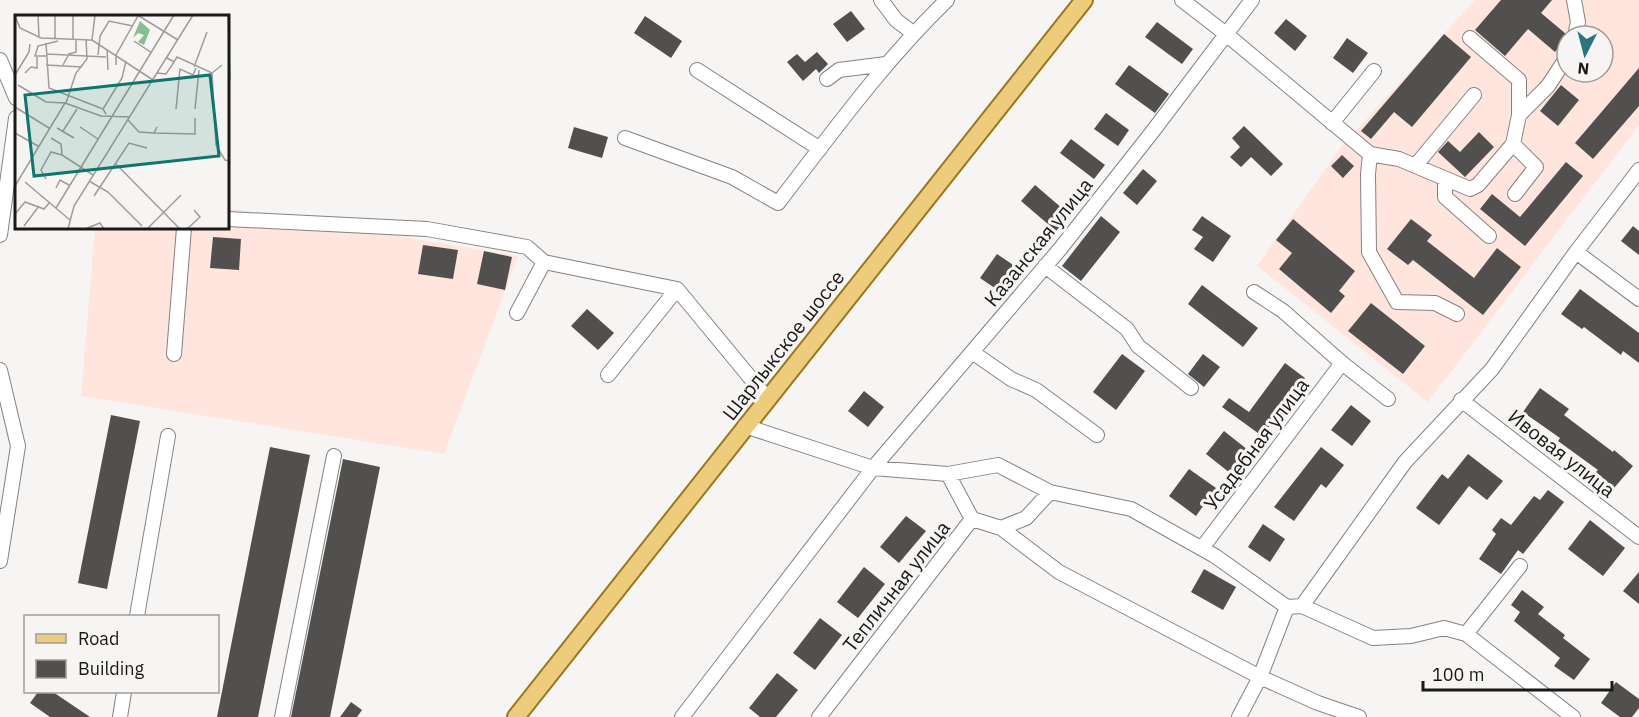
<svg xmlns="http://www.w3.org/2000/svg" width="1639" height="717" viewBox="0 0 1639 717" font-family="'IBM Plex Sans',sans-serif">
<rect width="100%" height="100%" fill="#f7f5f3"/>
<path fill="#ffe5de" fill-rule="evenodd" d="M1475,0H1639V125L1428,402L1257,266L1341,147ZM1567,36H1603V72H1567Z
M228,208L518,256L444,454L81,396L95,228H228Z"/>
<path fill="#51504e" d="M1501,0H1552L1541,13L1566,34V38L1555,52L1528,29L1505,56L1475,30Z
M851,11L865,29L847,42L833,24Z
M645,16L682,41L671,58L634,33Z
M1286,19L1307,36L1295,51L1274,33Z
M1157,22L1193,49L1182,64L1145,37Z
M1444,34L1471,57L1412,127L1394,112L1371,139L1361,131Z
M1347,38L1368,53L1353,73L1333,58Z
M817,52L828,64L819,73L816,69L803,81L787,62L797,54L805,62Z
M1129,65L1169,94L1155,113L1115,84Z
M1639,68V106L1593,159L1575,143Z
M1561,85L1579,100L1558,126L1540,111Z
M1106,113L1129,130L1118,146L1094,129Z
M1244,126L1283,164L1271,176L1251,157L1241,167L1230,157L1240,147L1232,138Z
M574,127L608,137L602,158L568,148Z
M1479,132L1494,147L1465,177L1438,152L1448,141L1460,152Z
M1071,139L1105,165L1094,179L1060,153Z
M1342,155L1354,166L1343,178L1331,166Z
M1566,162L1583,176L1525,246L1480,209L1492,194L1520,217Z
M1143,169L1157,181L1137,205L1123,193Z
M1035,185L1070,215L1056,231L1021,201Z
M1101,216L1120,232L1081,281L1062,266Z
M1202,216L1231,236L1213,262L1194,249L1203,237L1192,230Z
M1293,219L1355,271L1339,291L1345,296L1331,313L1279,269L1292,253L1276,240Z
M1411,219L1432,235L1427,241L1474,278L1497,248L1521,267L1483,315L1413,260L1408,265L1387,249Z
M1633,226L1639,231V255L1621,241Z
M213,237L241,239L239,270L210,268Z
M423,245L458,250L453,279L418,274Z
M484,251L512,257L505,290L477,284Z
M997,254L1022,271L1005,295L980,278Z
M1202,285L1258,328L1243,347L1188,304Z
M1580,289L1639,333V363L1623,351L1621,355L1584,327L1582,329L1561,314Z
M1371,303L1425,346L1403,374L1348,331Z
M587,309L614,333L598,350L571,326Z
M1122,354L1145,371L1116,410L1093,392Z
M1203,354L1220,367L1204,387L1188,374Z
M1285,363L1305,378L1262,436L1222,407L1229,398L1249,412Z
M1540,388L1569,409L1564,415L1613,452L1614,450L1633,466L1614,488L1596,472L1598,470L1558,441L1560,438L1523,412Z
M864,391L884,407L868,427L848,411Z
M1351,405L1371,421L1352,446L1331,430Z
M111,415L140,421L107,589L78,583Z
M1224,431L1248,450L1230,473L1206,454Z
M270,447L310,455L258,717H217Z
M1321,447L1344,465L1326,488L1321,484L1294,521L1274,507Z
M1468,454L1503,481L1487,500L1469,486L1439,525L1416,508L1442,474L1448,479Z
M343,459L380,467L330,717H291Z
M1189,469L1216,488L1196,516L1169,496Z
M1548,490L1564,502L1523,554L1518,550L1501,574L1479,559L1496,534L1492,530L1501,518L1511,525L1534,496L1540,500Z
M906,516L926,531L899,563L880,547Z
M1590,520L1625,548L1603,576L1568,549Z
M1263,524L1285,539L1270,562L1248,547Z
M864,567L885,584L858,618L837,602Z
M1204,569L1236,587L1223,610L1191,592Z
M1639,572V604L1623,591Z
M1522,590L1544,607L1538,614L1565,635L1563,638L1590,659L1574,680L1554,666L1560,658L1514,621L1520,612L1511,605Z
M820,618L842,635L815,670L793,653Z
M777,673L798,690L776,717H760L749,708Z
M1616,682L1639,699V708L1632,717H1620L1601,703Z
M38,692H53L90,717H50L30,703Z
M351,702L362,710L357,717H340Z"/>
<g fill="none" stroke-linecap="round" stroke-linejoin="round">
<g stroke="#858381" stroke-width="16">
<path id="minor" d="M881,0L896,20L913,33
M1182,0L1226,34L1370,154L1399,159L1470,189L1478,185L1513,144L1519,115L1548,86L1567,57
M1574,0L1578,22L1575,36
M1470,38L1519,80V115
M0,60L16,98
M697,70L820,149
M827,79L839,70L886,64
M1332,123L1374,71
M625,138L732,177L778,203C832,133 883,62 947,0
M1513,144L1536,167L1515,194
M1370,154L1368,174L1369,252L1397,302L1435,303L1457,314
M1416,165L1474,95
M1445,179V197L1489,236
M228,219L427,229L527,247L544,262
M0,235L16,118
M1576,252L1639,299
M1045,266L1127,329L1138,346L1191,388
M1254,292L1283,311L1342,363L1388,399
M517,313L544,262L677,289L767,398
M972,352L1011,379L1036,390L1097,435
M174,354L184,228
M0,370L18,446L0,561
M608,375L677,289
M1461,400L1639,537
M745,426L873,468L948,474L998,465L1050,492L1131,509L1215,556L1287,607L1302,606L1405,462L1492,369L1576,252L1639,170
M972,519L1001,528L1059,572L1260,677L1318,703L1359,717
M1001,528L1026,518L1050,492
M1202,548L1342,363
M1302,606L1373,638L1411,636L1444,628L1466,634L1573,717
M137,616L168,436
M1466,634L1520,566
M120,717L124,692
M282,717L334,456
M682,717L873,468L1060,249L1153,131L1252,0
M819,717L972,519L948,474
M1239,717L1260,677L1287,607"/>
</g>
<g stroke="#9b7820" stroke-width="20">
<path id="major" d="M516,717L1084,0"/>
</g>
<use href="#minor" stroke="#fff" stroke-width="14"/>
<use href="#major" stroke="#edcd7c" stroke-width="16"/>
</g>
<g text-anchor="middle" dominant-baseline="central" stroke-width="6" stroke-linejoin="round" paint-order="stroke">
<g font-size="20" fill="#191918" stroke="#f7f5f3">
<text transform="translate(1038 242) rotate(-51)">Казанская улица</text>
<text transform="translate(783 345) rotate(-52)">Шарлыкское шоссе</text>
<text transform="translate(1256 444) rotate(-53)">Усадебная улица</text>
<text transform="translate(1562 453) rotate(38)">Ивовая улица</text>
<text transform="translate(896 586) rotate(-52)">Тепличная улица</text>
</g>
</g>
<g transform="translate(15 15)">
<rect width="214" height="214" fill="#f7f5f3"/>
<path d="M125,6L135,15L129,30L123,27L129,20L123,18L118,23Z" fill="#89bd94"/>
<path fill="none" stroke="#9e9d9b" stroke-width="1.5" d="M23,0L24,22M213,0L215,65M0,1L5,13L26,23L77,25L138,65M124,1L163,25M40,24V0M58,25V0M77,25L80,0M119,26L137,38M31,28L34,73L88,94M92,34L93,55M32,39L91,42M83,40L85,21L94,6L118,11M31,41H20L23,31L43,26M152,43L159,47L162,42L197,58L207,50M31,50L67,52M48,50L54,39L61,37V25M101,50V40L123,1M179,52L192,17M10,58L16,52L22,53V42M142,58L151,59L159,47M197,58L201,130L210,145L215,146M0,60L14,37L15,29M3,70L31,87L50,88M51,88L61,58L72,44L71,24M0,92L34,113M161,94L165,54L178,60L181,53M180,94L184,55M91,99L88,94L107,63L111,46M113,105L124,117L139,118L142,112M65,112L83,124M42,113L59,123M48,116L62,94M0,118L23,131M139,118L180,119V103M36,123L46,129L47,140M100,148L165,214M31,164L26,155L36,137L47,140L78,160M74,166L93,177L127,211M10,167L55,205M0,171L50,88L86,101L115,102M41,173L45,165L54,170M79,181L114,128L132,133M41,193L159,0M0,199L10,187L29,194L35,187M9,211L24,191M53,214L59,191L178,0M70,214L85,208L89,214M132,214L166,180M172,214L185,202L179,195"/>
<path fill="#0f766e" fill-opacity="0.15" stroke="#0f766e" stroke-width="3" d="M195,60L204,141L19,161L10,80Z"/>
<rect width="214" height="214" fill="none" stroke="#191918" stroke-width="3"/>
</g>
<rect x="24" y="615" width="195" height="78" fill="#f7f5f3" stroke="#9e9d9b" stroke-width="1.5"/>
<rect x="36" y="634" width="30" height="9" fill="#edcd7c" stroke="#9e9d9b" stroke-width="1.5"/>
<text x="78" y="645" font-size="18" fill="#191918">Road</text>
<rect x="36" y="660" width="30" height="18" fill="#51504e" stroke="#9e9d9b" stroke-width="1.5"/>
<text x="78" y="675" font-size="18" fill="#191918">Building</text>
<g transform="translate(1585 54) rotate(186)"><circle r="28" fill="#f7f5f3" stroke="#9e9d9b" stroke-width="1.5"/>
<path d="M0-4.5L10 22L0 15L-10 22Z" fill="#2c747f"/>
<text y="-9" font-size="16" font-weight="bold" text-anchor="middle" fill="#191918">N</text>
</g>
<path d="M1423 681v9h189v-9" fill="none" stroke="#191918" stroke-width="3"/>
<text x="1432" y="681" font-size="18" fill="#191918" stroke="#f7f5f3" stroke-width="4.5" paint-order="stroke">100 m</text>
</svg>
